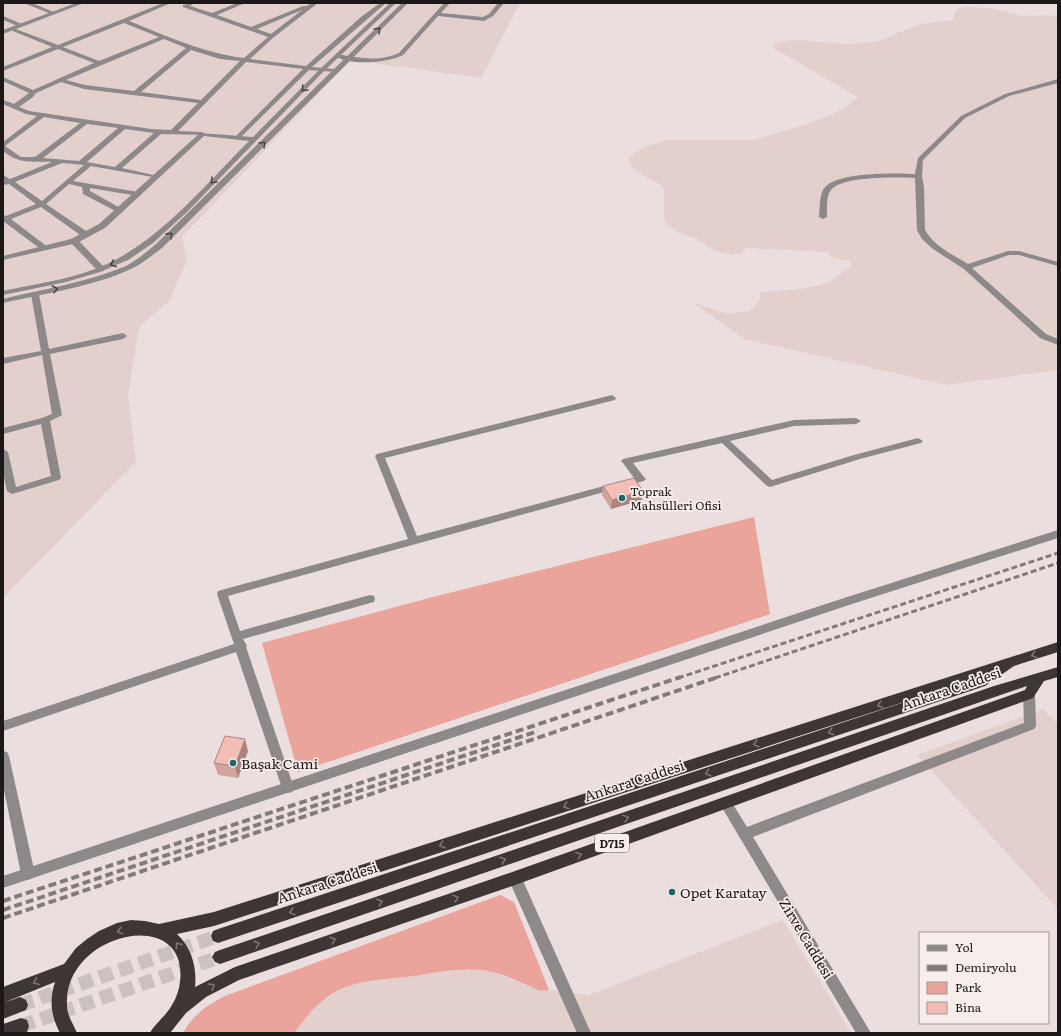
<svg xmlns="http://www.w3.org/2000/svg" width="1061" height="1036" viewBox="0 0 1061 1036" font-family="Literata,serif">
<rect width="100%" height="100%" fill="#eadfde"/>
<path fill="#e3d0cd" d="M3,3H520L481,78L351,60L182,237L187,261L169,301L139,327L128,395L136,462L3,598Z
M964,7L991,8L1023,16L1050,15L1058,17V370L947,385L744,339L694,303L728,314L749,311L757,304L760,299V292L801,289L817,286L828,282L851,267L850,261L831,257L828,252L745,248L742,253L734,255L715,251L697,239L678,232L666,223L664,219V192L662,187L659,184L636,171L630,163L629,157L642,148L666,140H754L810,123L830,115L842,110L858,97L775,49L773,44L782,41L797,40L845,44L871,42L881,40L920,24L953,20L956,10Z
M1043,709L1058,723V909L917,755Z
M783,920L851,1033H294L309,1013L322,1000L351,985L368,981L462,970H480L494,972L541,991L549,990L589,995Z"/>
<path fill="#eba49b" d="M754,517L770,614L298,772L262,643L429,598Z
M500,895L514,902L549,990L541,991C525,985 509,976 493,972C467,966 440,972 414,976C388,979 361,979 337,991C318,1001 306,1017 294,1033H183C193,1015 207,1005 225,996Z"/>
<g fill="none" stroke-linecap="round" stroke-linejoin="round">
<path stroke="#cbc1c0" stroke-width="14" stroke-dasharray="14 7" stroke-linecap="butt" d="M20,1005L218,936
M21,1026L220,957"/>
<path fill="#8d8988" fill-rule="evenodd" d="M24,3H32L56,13L51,14Z
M163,3H171L129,21C167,36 203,53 244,58L268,37L183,7V5L194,3L190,6L212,13L237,3H245L217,15L251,27L303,6H307L311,3H318L274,37L250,59L306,66L361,17L380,3H386L312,67L334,69L336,70V72L309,70L240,138L235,137L303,69L246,62L178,131L202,132L204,133V135L161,134L122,168L158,176V178L91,166L73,181L138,192L142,194L138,196L90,188V191L122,209V213H119L83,194L82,187L69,184L46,204L89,233V237H83L41,207L11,219L49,248L48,250H42L3,221V215L6,216L36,204L9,184L3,185V175L10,179L52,162C32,161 20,165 3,151V142L37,116L26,114L3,104V100L14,104L29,93L3,81V77L33,90L94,63L58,49L3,71V67L52,47L8,29L13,28L58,45ZM302,10L271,34L257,29ZM124,23L159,37L99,61L63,47ZM164,39L186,48L134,91L85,85L66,80ZM191,50L220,59L240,61L201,100L141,92ZM61,82L84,89L198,103L171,130L151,129L29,111L19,107L33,97L36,93ZM44,117L80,123L35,157H21L5,146ZM87,124L118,128L79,161L43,158ZM125,129L154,133L115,167L87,162ZM62,163L84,165L42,201L15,182Z
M444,3H450L441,13L483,17L489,14L498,3H504L493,16L484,21L438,16L403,55C388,63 349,66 335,56L338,54C358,58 380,62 399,53Z
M3,16L22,24L23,25L18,26L3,20Z
M1058,79V83L1009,96L965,118L923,160L922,176L924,188L925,230C934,246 953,255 968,264L1008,251H1019L1058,262V266L1019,255H1009L972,268L1046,334L1058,339V345L1040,338L964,269L933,249L922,239L917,230L915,178C898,177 841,176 831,190C826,196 827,209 827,217L823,219L819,217C820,208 819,198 823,190C833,171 896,173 915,174L918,158L961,116L1005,94Z
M71,239H77L104,267V271H98L71,243Z
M32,292H38L39,294L49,349L123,333L127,336L123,339L50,354L62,415L50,421L61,478L59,480L12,494L7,491L3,473V449L8,452L16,487L51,476L41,424L3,434V428L42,418L52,414L42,355L3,364V358L41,351L31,294Z
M612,395L616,398L615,400L385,458L417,536L634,478L623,463L621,461L623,459L794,420L856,418L861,421L856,424L794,426L730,441L772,480L854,455L918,438L923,441L921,443L860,459L770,487L767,486L722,443L633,463L644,477L646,479L644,481L228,596L240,631L370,595L374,596L375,599L374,602L370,603L243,639L247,646L246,647L294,788L292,792L288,793L284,792L282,788L236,652L3,731V721L234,644L217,594L218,591L408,539L375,456L377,454Z
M1029,689L1033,691L1035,694L1036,726L1034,729L753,837L871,1033H856L721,806L719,802L721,798L725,797L729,798L747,827L1024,723L1023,694L1025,691Z
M3,751L7,752L9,756L35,874L33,878L28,880L23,878L21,874L3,785Z
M515,872L520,874L591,1033H577L508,878L510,874Z"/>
<path fill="#8d8988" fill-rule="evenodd" d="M76,3H84L3,34V30Z
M390,3H396L324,71L187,212L153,243L128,260L100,272L66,282L3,295V291C39,283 76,279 109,263C162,238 208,182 249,141L204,136L105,228L77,243L3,260V256L71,239L99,224L200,133L253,137L320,69Z
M402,3H408L162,248C152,255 142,264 131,269C95,286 43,294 3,303V299C43,289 89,282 126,266C137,260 147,252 156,244C238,164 319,83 402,3Z
M1058,530V538L852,604L3,888V876L844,598Z"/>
<path fill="#3d3634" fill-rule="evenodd" d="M1058,642V652L1014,666L985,686L218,943L213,941L211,936L213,931L218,929L944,689L214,926L177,934C192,948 197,968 195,987L235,967L515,871L1025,690L1027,686L220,964L215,962L212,957L215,952L220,950L994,686L1058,667V677L1044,681L1033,698L515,885L239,980L206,997L186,1013L170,1033H150C153,1027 157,1024 161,1019C170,1010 176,1000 179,988C196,903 63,930 67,1005C67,1016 73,1023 77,1033H60C51,1016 49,1000 55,982L3,1003V987L64,964L76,948L87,939L99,931L117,923L131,920L145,921L159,924L214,912Z
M20,997L26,1000L28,1005L26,1010L3,1019V1003Z
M21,1018L27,1020L29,1026L27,1032L23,1033H3V1024Z"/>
<path stroke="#827b7a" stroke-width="3" stroke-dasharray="6 3" stroke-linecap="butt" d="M678,678L1058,553
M715,678L1058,563"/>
<path stroke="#827b7a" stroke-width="4" stroke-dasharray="8 4" stroke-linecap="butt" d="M3,901L681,677
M3,910L538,731
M3,918L718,677"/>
</g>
<path fill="#d2a39d" d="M603,486L642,500L611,509L602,495Z
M248,751L238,778L218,775L214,763Z"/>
<path fill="#ab847f" d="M643,491L642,500L611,509L612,500Z
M245,739L248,751L238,778L235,766Z"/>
<path fill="#f4bdb6" stroke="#ab847f" d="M634,478L643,491L612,500L603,486Z
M225,736L245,739L235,766L214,763Z"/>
<defs><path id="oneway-chevron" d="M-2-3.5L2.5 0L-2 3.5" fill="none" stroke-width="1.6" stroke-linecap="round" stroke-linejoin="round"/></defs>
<g stroke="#494544">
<use href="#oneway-chevron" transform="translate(378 30) rotate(-45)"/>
<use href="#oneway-chevron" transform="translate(304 89) rotate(134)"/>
<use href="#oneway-chevron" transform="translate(263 144) rotate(-45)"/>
<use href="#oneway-chevron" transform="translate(213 181) rotate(135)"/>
<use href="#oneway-chevron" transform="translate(170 235) rotate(-44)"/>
<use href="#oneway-chevron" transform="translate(113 264) rotate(157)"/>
<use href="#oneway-chevron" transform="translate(55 289) rotate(-14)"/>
</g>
<g stroke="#7e7674">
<use href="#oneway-chevron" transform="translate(1034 655) rotate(161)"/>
<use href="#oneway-chevron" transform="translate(880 705) rotate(162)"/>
<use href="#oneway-chevron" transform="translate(831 732) rotate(162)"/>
<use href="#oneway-chevron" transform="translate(756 744) rotate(162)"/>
<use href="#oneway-chevron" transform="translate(708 773) rotate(162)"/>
<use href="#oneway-chevron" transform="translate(566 806) rotate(162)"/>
<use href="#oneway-chevron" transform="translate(626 818) rotate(-19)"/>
<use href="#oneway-chevron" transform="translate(442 845) rotate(162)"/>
<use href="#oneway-chevron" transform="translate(579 855) rotate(-20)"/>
<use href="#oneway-chevron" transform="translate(503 860) rotate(-19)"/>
<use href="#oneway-chevron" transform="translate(456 898) rotate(-19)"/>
<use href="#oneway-chevron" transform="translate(380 902) rotate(-19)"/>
<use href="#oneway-chevron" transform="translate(292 912) rotate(162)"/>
<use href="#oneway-chevron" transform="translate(120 931) rotate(165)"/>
<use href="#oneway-chevron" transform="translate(333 940) rotate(-19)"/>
<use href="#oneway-chevron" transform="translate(257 944) rotate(-19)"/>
<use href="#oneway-chevron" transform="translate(178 945) rotate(-127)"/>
<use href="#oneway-chevron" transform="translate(36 982) rotate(157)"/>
<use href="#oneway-chevron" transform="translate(212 986) rotate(-31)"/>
</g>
<g fill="#1a686a" stroke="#f7edeb" stroke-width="1.5">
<circle cx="622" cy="498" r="4"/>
<circle cx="233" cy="763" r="4"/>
<circle cx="672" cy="892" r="4"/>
</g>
<g text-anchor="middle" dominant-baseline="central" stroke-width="3.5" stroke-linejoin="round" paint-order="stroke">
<rect fill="#f7edeb" stroke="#5d5857" stroke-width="1" x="595" y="834" width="34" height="18" rx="3"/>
<g font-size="11" font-weight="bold" fill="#1b1817">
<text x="612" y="843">D715</text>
</g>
<g font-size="12" fill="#1b1817" stroke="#f7edeb" text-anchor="start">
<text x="630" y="491">Toprak<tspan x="630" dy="14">Mahsülleri Ofisi</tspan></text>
</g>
<g font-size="14" fill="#1b1817" stroke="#f7edeb">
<text transform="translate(951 688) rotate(-19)">Ankara Caddesi</text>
<text transform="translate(634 780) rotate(-18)">Ankara Caddesi</text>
<text transform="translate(327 882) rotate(-18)">Ankara Caddesi</text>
<text transform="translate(807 938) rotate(59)">Zirve Caddesi</text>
</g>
<g font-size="14" fill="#1b1817" stroke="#f7edeb" text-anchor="start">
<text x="241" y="763">Başak Cami</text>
<text x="680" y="892">Opet Karatay</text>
</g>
</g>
<rect width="1061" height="1036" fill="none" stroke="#1b1817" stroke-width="8"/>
<rect x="919" y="932" width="130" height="92" fill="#f7edeb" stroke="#9f9896"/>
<rect x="927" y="945" width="20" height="6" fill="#8d8988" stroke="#9f9896"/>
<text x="955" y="952" font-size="12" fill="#1b1817">Yol</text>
<rect x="927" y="965" width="20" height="6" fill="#827b7a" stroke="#9f9896"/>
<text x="955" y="972" font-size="12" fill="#1b1817">Demiryolu</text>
<rect x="927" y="982" width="20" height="12" fill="#eba49b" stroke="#9f9896"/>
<text x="955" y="992" font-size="12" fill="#1b1817">Park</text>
<rect x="927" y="1002" width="20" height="12" fill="#f4bdb6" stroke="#9f9896"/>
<text x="955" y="1012" font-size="12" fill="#1b1817">Bina</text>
</svg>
